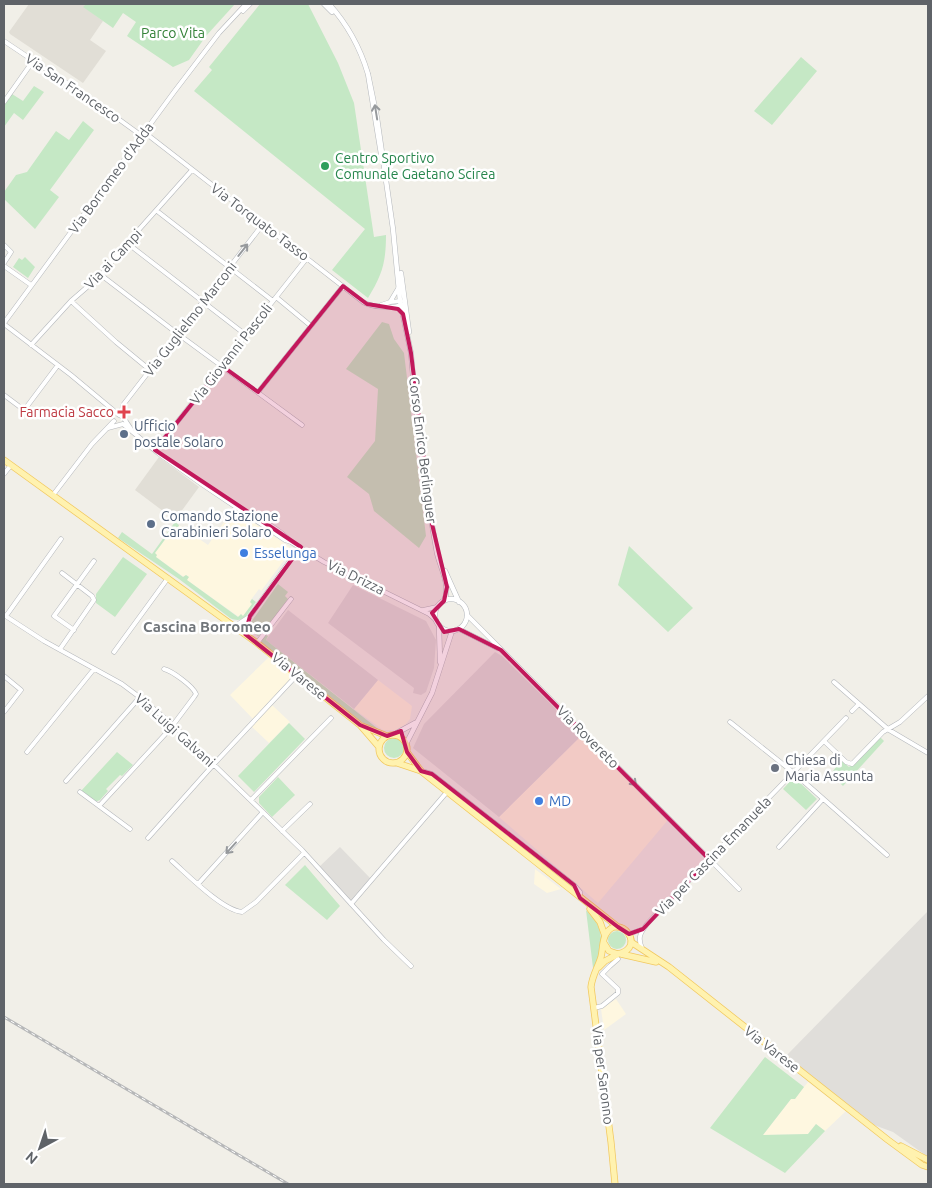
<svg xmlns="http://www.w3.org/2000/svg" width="932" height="1188" viewBox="0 0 932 1188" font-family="Ubuntu,sans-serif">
<rect width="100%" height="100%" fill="#f1efe8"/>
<path fill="#fef7e0" d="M233,509L290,547L283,557L285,559L261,591L259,589L250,601L252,604L243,616L239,617L187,580L188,577L186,575L184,577L156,557L155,553L175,526L177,528L179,525L208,545Z
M269,657L296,678L272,705L290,722L269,743L250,725L254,720L230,695Z
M378,680L412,706L410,719L406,724L396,730H383L354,709Z
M583,734L667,821L598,903L499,817Z
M535,869L561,889L547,893L534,884Z
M616,999L626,1014L604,1030L601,1009Z
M808,1082L846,1111L825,1131L816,1124L808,1134L763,1135L791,1099L795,1098Z"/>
<path fill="#e0deda" d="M353,585L426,621L436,640L434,668L426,692L421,695L413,693L414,688L328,623Z
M288,610L378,680L354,709L266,640Z
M495,652L502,656L556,709V713L561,718L565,717L583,734L499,817L413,748L424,724Z
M340,847L371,879L351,902L319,867Z
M928,911V1157L893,1132L874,1125L786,1056Z"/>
<path fill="#e1ded6" d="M29,4H86L84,7L103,21L90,40L106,51L83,83L10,34L9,32Z
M159,457L199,487L175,520L135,490Z"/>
<path fill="#c5e8c5" d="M86,4H235L206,36L189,60L173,67L127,36L136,22L123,13L113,28L83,7Z
M260,4H308L338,63L354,103L374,237L386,235C386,263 382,275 368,298L332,270L365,229L194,91L212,70L209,67Z
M801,57L817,71L772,125L754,111Z
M34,86L44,92L23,120L14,113L4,127V106L12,94L23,101Z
M83,121L94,130L50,190L59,197L35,229L4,199V192L16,175L27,172L56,131L69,140Z
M25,257L35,267L28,278L13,267L19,258L22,260Z
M382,322L389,324L394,339L404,353L426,536L419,548L374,511L369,494L347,477L375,441L378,389L346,369Z
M175,522L179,525L178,528L175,526L155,553L157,555L156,557L183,577L186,575L189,577L187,580L238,617L241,614L243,616L252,604L250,602L252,599L256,602C248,612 245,625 230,618L179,579L118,538L122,532L152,554Z
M629,546L693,608L668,632L618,585Z
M123,557L147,574L115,617L96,603V594Z
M278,584L288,592L285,596L288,599L262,634L258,636L249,630V625Z
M266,635L268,636L266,640L382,732L373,730L358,719L262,643L261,640Z
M289,723L305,739L254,792L238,776Z
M880,737L884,741L843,786L831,774L841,760L849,767Z
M384 748a10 10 0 1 1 20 0a10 10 0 1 1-20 0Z
M117,752L133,765L122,776L120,775L106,789L108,791L100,800L95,802L81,791Z
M278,777L295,795L272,817L259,803V797Z
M794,777L817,799L806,810L783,789Z
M305,865L340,906L327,920L285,885Z
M586,910C590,915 596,920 598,926C604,940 601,957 593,968Z
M608 940a9 9 0 1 1 18 0a9 9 0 1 1-18 0Z
M765,1057L804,1087L795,1099H791L763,1135L808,1134L816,1124L825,1131L785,1173L710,1128Z"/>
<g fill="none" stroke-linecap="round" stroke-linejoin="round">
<g stroke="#b5b8bc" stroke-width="5">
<path id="minor" d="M243,11L250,4
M4,41L95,102L142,136
M4,102L33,61
M144,132L363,302C373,308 392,308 403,305
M157,211L273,301
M127,243L246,335
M4,245L11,252L4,263
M4,266L31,285
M101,275L178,334L302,425
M276,297L311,326
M71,301L116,342L150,370
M390,302L399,287
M381,305L390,302L401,301
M4,323L174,92L219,33L246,4
M4,324L71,375L119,415L123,417L131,429
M31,345L71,301L101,275L127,243L192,170
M258,392L343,286
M4,395L20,407L25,409L58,365
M121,415L123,405L263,224
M123,424L158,453L203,485L285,540L291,542L324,562L429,614L436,620
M108,428L123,424
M155,450L307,258
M4,474L11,465
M53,495L92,444L114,421
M251,516C262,519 283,532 290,541
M423,610L437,607
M4,615L44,641L122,684L142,699L173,725L302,850L384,940L411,966
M467,615L739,889
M6,616L61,539
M235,626L249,617
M459,629L497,648
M74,630L54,616L94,561
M245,634L246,624L250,616L300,547
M257,643L291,599
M60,649L94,600L92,596L62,573
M114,652L168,578
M4,676L21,690L4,712
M834,682L889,730L928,753
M852,711L858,705
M730,722L794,773L887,855
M824,741L846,762L852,764L883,732L900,722L928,696
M27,752L94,669
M422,771L432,774L574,885L580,892V898
M66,781L140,697
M80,792L130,829
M251,800L331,718
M99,806L170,729L194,697L196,694C193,686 172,671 164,669
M282,831L310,804
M148,838L214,764L298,674
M779,847L823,799
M172,861C188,875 222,910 242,912L256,902L304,853
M198,884L263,812
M351,904L447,792
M629,934L643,929
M642,948C637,937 641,932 647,924L846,718
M594,1008L602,1006L618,993V989L602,974L610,966L618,959"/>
</g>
<g stroke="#b5b8bc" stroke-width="5.5">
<path id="tertiary" d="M324,4L332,12
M329,4C348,25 360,47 368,74
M382,160L368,74L377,118L393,229L400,301L411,353
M401,273L409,332
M411,353C416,420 425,487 437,553C441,570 451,585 444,601
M445,571L459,602
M435 615a16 16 0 1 1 32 0a16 16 0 1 1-32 0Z
M439,625L440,662
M393,735L415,723
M406,744L432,693L452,631"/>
</g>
<g stroke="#f2c960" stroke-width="7">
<path id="primary" d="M4,460L257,643L360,725L379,747
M362,726L387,736
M379 749a14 14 0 1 1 28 0a14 14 0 1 1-28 0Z
M407,752L421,771L618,927
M397,763L421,771
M590,909L600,922L605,936
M631,942L669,967L888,1140L922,1165L928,1167
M604,943L609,951L618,954C648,947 619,912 606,934C602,940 603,950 601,957C598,967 592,976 591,987L611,1142L615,1184
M621,954L656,962
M599,967L605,961L618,954
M901,1146L928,1160"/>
</g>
<use href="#minor" stroke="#fff" stroke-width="4"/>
<use href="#tertiary" stroke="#fff" stroke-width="4.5"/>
<use href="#primary" stroke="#fff2af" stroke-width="5.5"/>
<g stroke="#b6b7b8" stroke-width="3">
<path id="rail" d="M4,1017L288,1184"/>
</g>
<use href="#rail" stroke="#fff" stroke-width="1" stroke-dasharray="4" stroke-linecap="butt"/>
</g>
<defs><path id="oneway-shaft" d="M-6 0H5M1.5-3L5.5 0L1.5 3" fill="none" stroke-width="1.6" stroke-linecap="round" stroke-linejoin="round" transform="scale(1.25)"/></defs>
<g stroke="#979a9d">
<use href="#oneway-shaft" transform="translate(376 112) rotate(-99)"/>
<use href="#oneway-shaft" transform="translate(243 250) rotate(-52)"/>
<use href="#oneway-shaft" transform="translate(631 780) rotate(45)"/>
<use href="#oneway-shaft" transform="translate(231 848) rotate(132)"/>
</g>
<path fill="#c2185b" fill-opacity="0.2" stroke="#c2185b" stroke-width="4" stroke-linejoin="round" d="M343,286L367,304L398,309L403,314L411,353L432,524L447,587L444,601L432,613L444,632L459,629L501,650L709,859L643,929L629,934L618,927L580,898L574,885L432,774L421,771L407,752L401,731L387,736L360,725L245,634L250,616L301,547L155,450L222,366L258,392Z"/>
<circle fill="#2e9e5b" stroke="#fff" stroke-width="2" cx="325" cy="166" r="5"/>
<path fill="#e0444e" stroke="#fff" stroke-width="2" d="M121.5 404.5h5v5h5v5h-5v5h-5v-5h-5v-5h5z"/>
<g fill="#5c6f8a" stroke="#fff" stroke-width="2">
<circle cx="124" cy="434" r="5"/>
<circle cx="151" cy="524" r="5"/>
</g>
<g fill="#3f7fe0" stroke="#fff" stroke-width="2">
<circle cx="244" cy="553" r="5"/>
<circle cx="539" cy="801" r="5"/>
</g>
<circle fill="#6b7280" stroke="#fff" stroke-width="2" cx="775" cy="768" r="5"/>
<g text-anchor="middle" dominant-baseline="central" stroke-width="5" stroke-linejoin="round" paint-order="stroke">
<g font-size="14" fill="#348238" stroke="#fff">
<text x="173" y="33">Parco Vita</text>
</g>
<g font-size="14" fill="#5f6368" stroke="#fff">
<text transform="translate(73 88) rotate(34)">Via San Francesco</text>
<text transform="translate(111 178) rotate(-54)">Via Borromeo d'Adda</text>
<text transform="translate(260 222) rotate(37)">Via Torquato Tasso</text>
<text transform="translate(113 259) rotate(-47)">Via ai Campi</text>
<text transform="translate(190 319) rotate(-52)">Via Guglielmo Marconi</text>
<text transform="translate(231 354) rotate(-52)">Via Giovanni Pascoli</text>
<text transform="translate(423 450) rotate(83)">Corso Enrico Berlinguer</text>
<text transform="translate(356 577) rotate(26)">Via Drizza</text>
<text transform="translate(299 676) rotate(39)">Via Varese</text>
<text transform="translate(175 730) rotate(42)">Via Luigi Galvani</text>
<text transform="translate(588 737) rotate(45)">Via Rovereto</text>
<text transform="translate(713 856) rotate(-46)">Via per Cascina Emanuela</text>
<text transform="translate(772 1049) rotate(38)">Via Varese</text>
<text transform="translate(603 1075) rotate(83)">Via per Saronno</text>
</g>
<g font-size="14" fill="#27864d" stroke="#fff" text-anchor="start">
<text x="335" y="158">Centro Sportivo<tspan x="335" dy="16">Comunale Gaetano Scirea</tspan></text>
</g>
<g font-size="14" fill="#be3a42" stroke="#fff" text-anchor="end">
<text x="114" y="412">Farmacia Sacco</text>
</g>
<g font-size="14" fill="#4e5e75" stroke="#fff" text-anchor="start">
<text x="134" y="426">Ufficio<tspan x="134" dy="16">postale Solaro</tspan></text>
<text x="161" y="516">Comando Stazione<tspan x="161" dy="16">Carabinieri Solaro</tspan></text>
</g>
<g font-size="14" fill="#366cbe" stroke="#fff" text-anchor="start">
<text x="254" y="553">Esselunga</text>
<text x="549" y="801">MD</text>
</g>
<g font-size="14" fill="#5b616d" stroke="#fff" text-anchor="start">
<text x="785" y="760">Chiesa di<tspan x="785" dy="16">Maria Assunta</tspan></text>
</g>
<g font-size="15" font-weight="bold" fill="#70757a" stroke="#fff">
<text x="207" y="626">Cascina Borromeo</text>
</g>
</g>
<rect width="932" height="1188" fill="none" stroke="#5f6368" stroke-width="10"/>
<g transform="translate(40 1148) rotate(220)" stroke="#ffffff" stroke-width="4" paint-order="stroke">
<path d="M0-4L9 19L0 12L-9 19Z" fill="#5f6368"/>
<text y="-8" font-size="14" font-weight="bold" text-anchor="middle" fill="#5f6368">N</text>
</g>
</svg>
